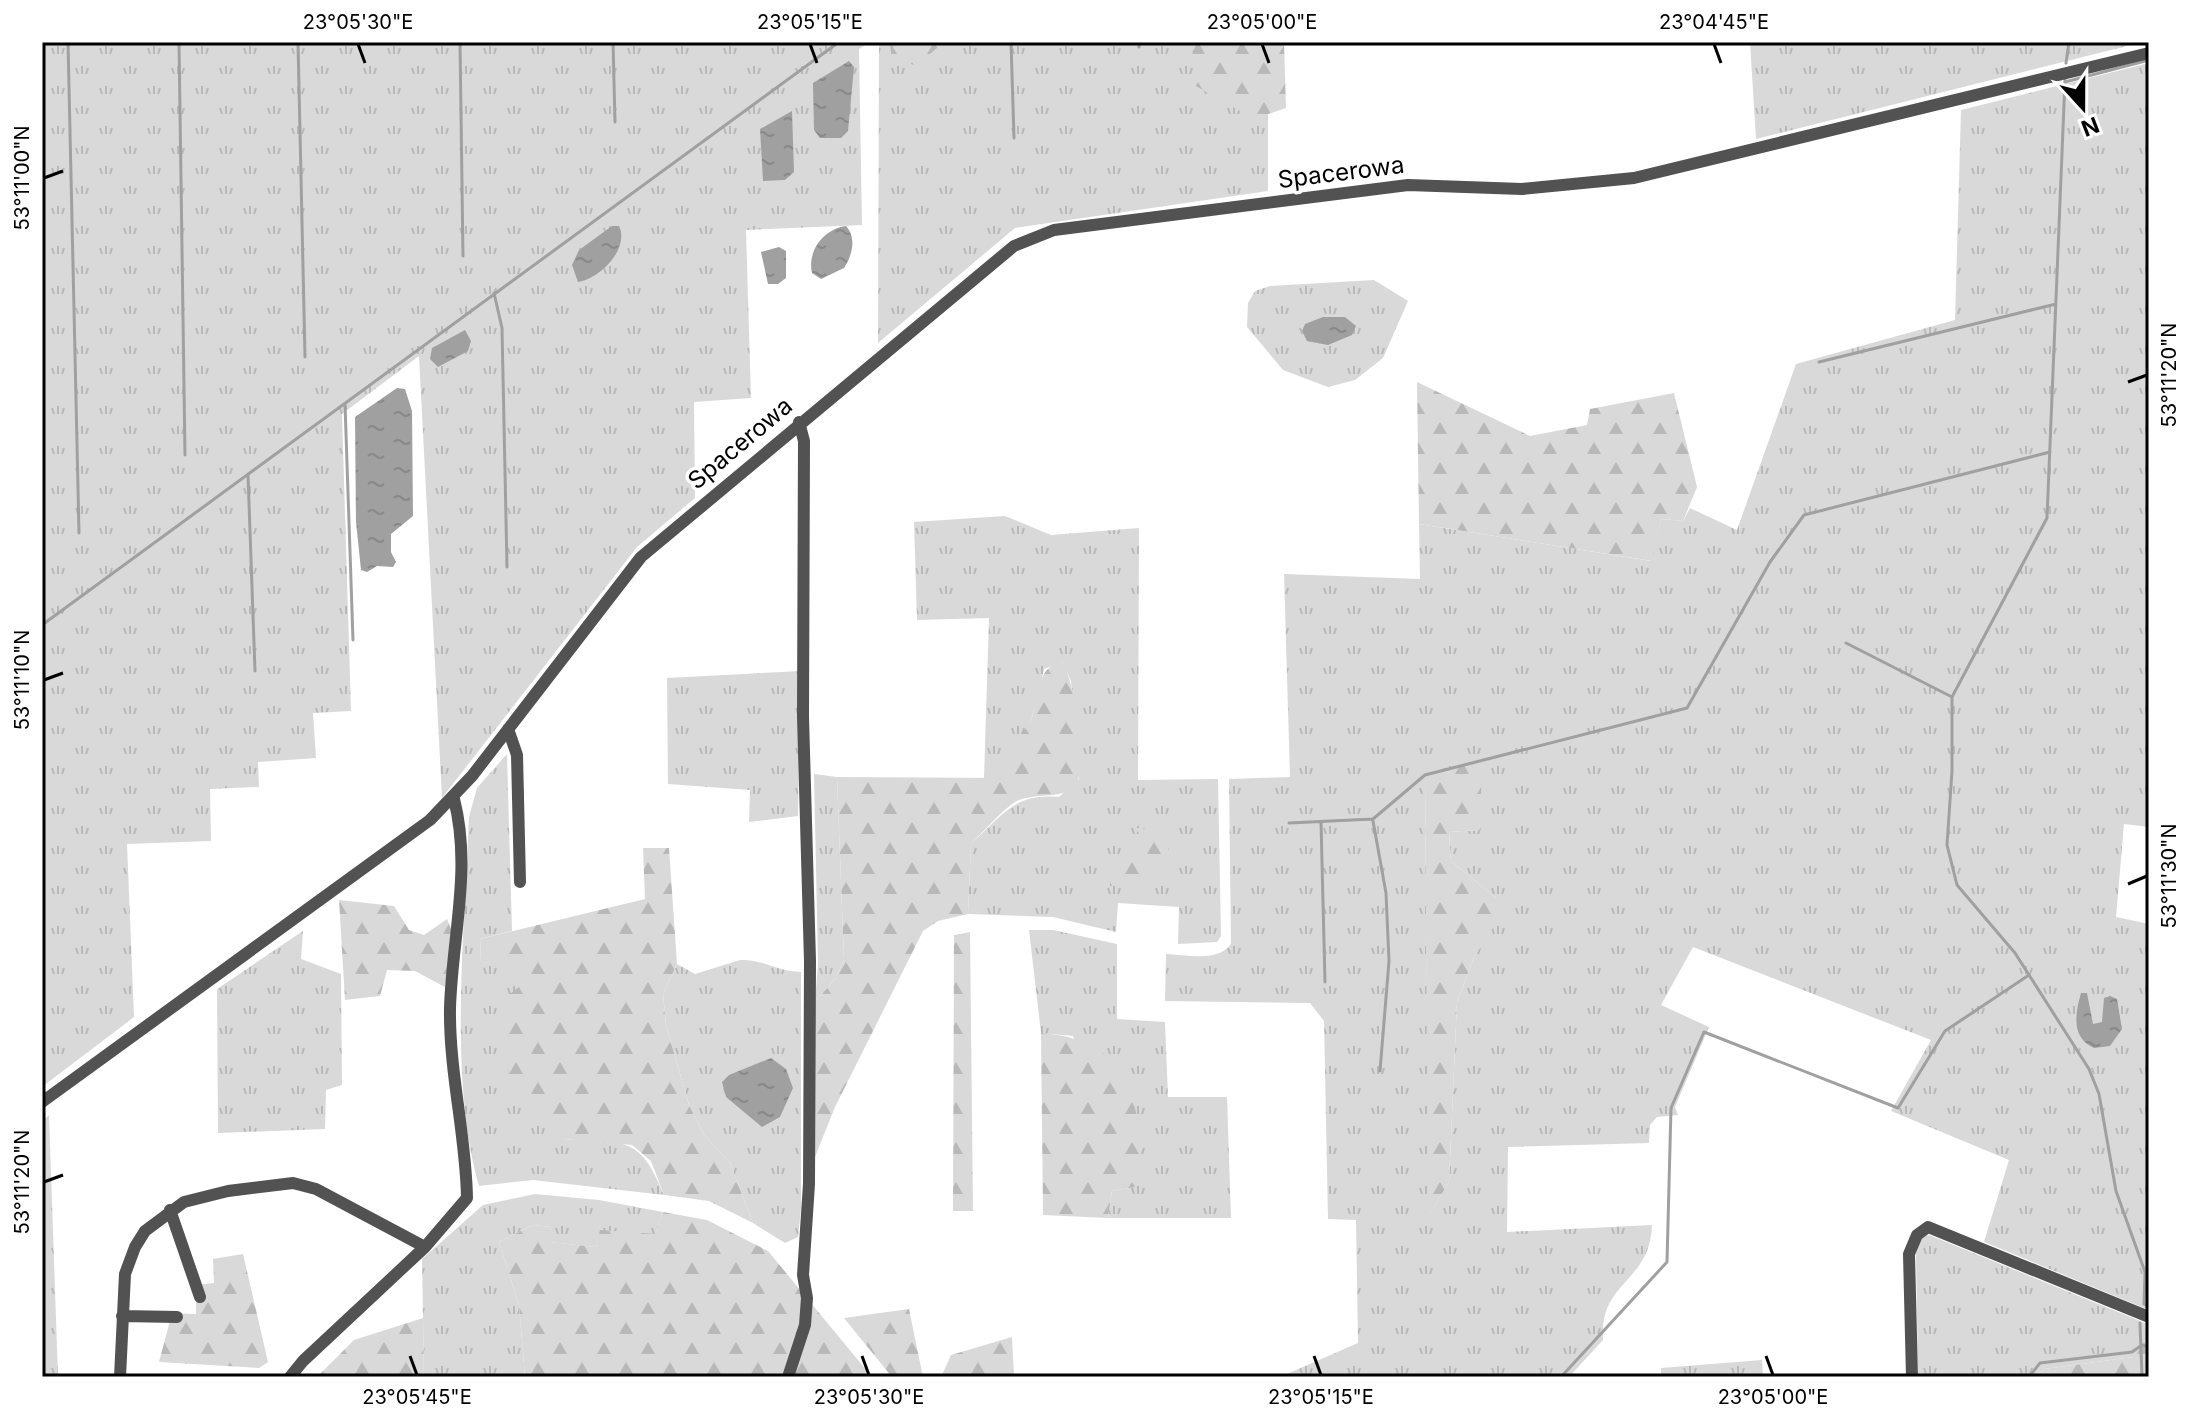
<svg xmlns="http://www.w3.org/2000/svg" width="2191" height="1419" viewBox="0 0 2191 1419" font-family="Inter,sans-serif">
<defs>
<pattern id="grass-tufts" width="24" height="20" patternUnits="userSpaceOnUse" patternTransform="scale(2)"><rect width="24" height="20" fill="#d9d9d9"/><path d="M3 7l-1-3M5 7V3M7 7l1-3M15 17l-1-3M17 17v-4M19 17l1-3" fill="none" stroke="#b8b8b8"/></pattern>
<pattern id="forest-firs" width="22" height="20" patternUnits="userSpaceOnUse" patternTransform="scale(2)"><rect width="22" height="20" fill="#d9d9d9"/><path d="M5 1l3.5 6h-7zM16 11l3.5 6h-7z" fill="#b8b8b8"/></pattern>
<pattern id="water-ripples" width="26" height="14" patternUnits="userSpaceOnUse" patternTransform="scale(2)"><rect width="26" height="14" fill="#a0a0a0"/><path d="M2 4q2-2 4 0t4 0M15 11q2-2 4 0t4 0" fill="none" stroke="#888"/></pattern>
</defs>
<rect width="100%" height="100%" fill="#fff"/>
<path fill="url(#grass-tufts)" fill-rule="evenodd" d="M42,42H869L859,49L862,225L746,230L751,398L694,402L695,498L637,547L442,798L419,356L342,414L351,711L313,713L316,758L258,762L259,787L210,789L211,841L127,844L134,1017L42,1087Z
M879,42H1268V191L1015,228L878,343Z
M1750,42H2143L1756,139Z
M2149,63V827L2124,824L2116,917L2149,924V1310L1984,1242L2009,1160L1891,1111L1931,1040L1693,947L1661,1005L1709,1027L1675,1107L1678,1115L1657,1117L1650,1125L1649,1143L1508,1147L1507,1232L1652,1225C1650,1284 1599,1280 1603,1340L1569,1377H1280L1358,1343L1356,1220L1328,1219L1324,1021L1310,1003L1165,1001L1166,954C1186,955 1219,962 1231,944L1229,779L1290,777L1284,574L1420,579L1419,524L1651,561L1661,519L1683,521L1690,508L1737,530L1796,364L1955,320L1961,110ZM1425,775L1480,830L1449,832L1451,861L1496,898V922L1474,957L1457,1002L1449,1182L1429,1215Z
M1374,280L1408,301L1383,358L1355,380L1328,387L1283,370L1247,327L1248,303L1255,291L1270,286Z
M1005,516L1051,535L1139,528L1138,780L1218,779L1221,936L1217,942L1178,944L1179,907L1118,903L1116,932L1053,917L968,914L971,843C1004,816 1012,793 1059,797L1079,779L1071,681L1063,662L1044,669C1040,686 1037,704 1031,720C1019,748 1002,740 1011,778H984L989,618L917,620L914,522Z
M800,671L798,816L749,822L750,790L668,784L667,678Z
M507,754L512,931L480,939L481,963L523,959L564,1139C624,1144 639,1133 664,1195L533,1180L479,1186C448,1077 465,931 469,817L477,788Z
M814,774L837,777L844,960L835,979L815,1002L818,963Z
M1029,930H1053L1117,944V1019L1165,1022L1168,1097H1227L1231,1218H1108L1112,1191L1135,1187L1073,1036L1041,1033Z
M303,931L301,959L341,974L342,1085L326,1090L325,1129L218,1133L217,989Z
M740,960C766,960 775,971 801,972V1209L798,1237L785,1243L753,1223L730,1163L704,1135L689,1105L666,1025L663,994L677,964L695,974Z
M49,1115L58,1377H42V1122Z
M535,1194L599,1200L663,1212L655,1235L601,1231L596,1247L549,1242L551,1227L533,1225L499,1242L519,1305L525,1377H424L422,1259L483,1205Z
M1929,1235L2133,1318V1357L2044,1369L2037,1377H1918L1916,1254L1921,1238Z
M1762,1360L1763,1377H1661V1368Z"/>
<path fill="url(#forest-firs)" d="M890,42H944L917,65L892,62Z
M1192,42H1284L1286,108L1254,119L1194,85Z
M1417,382L1530,436L1587,425L1590,409L1674,393L1697,487L1683,521L1661,519L1652,561L1419,524Z
M1064,662C1075,692 1087,758 1076,788C1055,799 1040,793 1019,800C1006,805 984,832 971,843L968,914L938,921L923,931L835,1107L815,1157V1002L835,979L844,960L837,777L1010,778C1009,770 1005,761 1007,753C1011,740 1024,734 1030,722C1041,701 1033,665 1064,662Z
M1482,759L1480,830L1449,832L1451,861L1496,898V923L1474,957L1457,1002L1449,1182L1428,1217L1425,775Z
M1137,828L1167,831L1170,870L1160,882L1110,886V856L1138,857Z
M643,848H669L677,964L663,994L666,1025L689,1105L704,1135L730,1163L753,1223L709,1201L664,1195L651,1161L632,1145L564,1139L544,1127L517,1095L502,1054L505,998L525,982L523,960L481,963L480,939L645,899Z
M339,900L394,906L409,930L424,935L447,919L453,934L445,987L415,971L387,970L380,996L345,1000Z
M970,932L973,1211H953L954,935Z
M1041,1033C1065,1035 1090,1040 1109,1058C1136,1083 1149,1153 1136,1187L1112,1191L1108,1218L1043,1215Z
M663,1212L707,1220L768,1251L872,1377H525L519,1305L499,1242L533,1225L551,1227L550,1242L596,1247L600,1230L655,1234Z
M243,1254L268,1362L259,1368L159,1362L172,1313L196,1314V1285L214,1283L213,1259Z
M909,1309L923,1377H892L844,1318Z
M423,1318L424,1377H317L354,1340Z
M2133,1318L2149,1325V1377H2037L2044,1369L2133,1357Z
M1012,1337L1014,1377H941L951,1355Z"/>
<path fill="url(#water-ripples)" d="M849,61L854,67L848,131L841,138H820L814,130L813,83Z
M792,111L794,172L785,180L763,181L760,129Z
M612,226H619C630,248 600,279 578,282L572,265L579,250Z
M846,226C857,238 852,256 844,268L821,279L812,273C807,252 823,229 846,226Z
M779,247L786,251V278L778,284H768L761,252Z
M1323,317H1345L1356,326L1352,335L1328,345L1307,341L1302,331L1305,324Z
M465,330L471,341L468,351L438,367L430,359L432,348Z
M397,388L405,389L412,411L413,516L391,534V552L396,562L393,567L377,566L367,572L361,570L356,522L355,417Z
M2081,993H2087L2093,1024L2102,1022L2104,998L2110,996L2117,999L2122,1029L2110,1046L2094,1048C2071,1038 2075,1014 2081,993Z
M771,1058L786,1069L793,1088L780,1117L762,1127L726,1097L722,1082L729,1075Z"/>
<g fill="none" stroke-linecap="round" stroke-linejoin="round">
<path stroke="#a0a0a0" stroke-width="3" d="M68,42L79,533
M179,42L185,455
M298,42L305,357
M460,42L463,256
M613,42L615,122
M1011,42L1014,138
M1139,42V47
M2066,63L2069,42
M2065,80L2047,518L1952,697V771L1947,845L1957,885L2015,953L2089,1069L2099,1094L2116,1191L2145,1272L2144,1304L2149,1306
M2065,82L2149,60
M494,293L502,328L507,567
M1819,362L2056,304
M345,404L353,640
M248,475L255,671
M42,625L839,42
M1846,643L1952,697
M1373,821L1386,893L1389,961L1380,1071
M1321,822L1325,982
M1289,823L1373,819L1425,775L1687,708L1770,562L1804,515L2050,452
M2140,1323L2142,1377
M1561,1377L1667,1262L1671,1108L1704,1032L1898,1108L1945,1031L2029,975
M2029,1377L2040,1363L2132,1352L2142,1345L2149,1347"/>
<path stroke="#525252" stroke-width="12" d="M508,729L517,755L520,882
M42,1102L430,820L472,776L641,557L1014,246L1054,230L1408,185L1522,189L1634,178L2149,53
M170,1210L200,1297
M122,1316L177,1317
M120,1377L125,1274L135,1247L145,1231L184,1202L228,1191L293,1183L316,1189L425,1247
M290,1377L303,1361L425,1247L467,1198C466,1135 449,1072 450,1008C452,937 472,869 454,799
M788,1377L805,1325L807,1298L803,1275L809,1184L810,961L803,717L804,441L799,422
M1912,1377L1909,1254L1917,1235L1928,1227L2149,1317"/>
</g>
<path fill="none" stroke="#000" stroke-width="3" d="M358,44L365,63M810,44L817,63M1262,44L1269,63M1714,44L1721,63M44,178L63,171M2128,382L2147,375M44,680L63,673M2128,884L2147,876M44,1182L63,1175M410,1356L417,1375M862,1356L869,1375M1314,1356L1321,1375M1766,1356L1773,1375"/>
<g text-anchor="middle" dominant-baseline="central" stroke-width="7" stroke-linejoin="round" paint-order="stroke">
<g font-size="24" fill="#000" stroke="#fff">
<text transform="translate(1341 172) rotate(-7)">Spacerowa</text>
<text transform="translate(740 443) rotate(-40)">Spacerowa</text>
</g>
</g>
<rect width="2191" height="1419" fill="none" stroke="#ffffff" stroke-width="88"/>
<g transform="translate(2083 108) rotate(159)" stroke="#ffffff" stroke-width="6" paint-order="stroke">
<path d="M0-6L14 30L0 20L-14 30Z" fill="#000000"/>
<text y="-12" font-size="22" font-weight="bold" text-anchor="middle" fill="#000000">N</text>
</g>
<rect x="44" y="44" width="2103" height="1331" fill="none" stroke="#000" stroke-width="3"/>
<g font-size="20" text-anchor="middle" fill="#000">
<text x="358" y="29">23°05'30"E</text>
<text x="810" y="29">23°05'15"E</text>
<text x="1262" y="29">23°05'00"E</text>
<text x="1714" y="29">23°04'45"E</text>
<text transform="translate(22 178) rotate(-90)" y="7">53°11'00"N</text>
<text transform="translate(2169 375) rotate(-90)" y="7">53°11'20"N</text>
<text transform="translate(22 680) rotate(-90)" y="7">53°11'10"N</text>
<text transform="translate(2169 876) rotate(-90)" y="7">53°11'30"N</text>
<text transform="translate(22 1182) rotate(-90)" y="7">53°11'20"N</text>
<text x="417" y="1404">23°05'45"E</text>
<text x="869" y="1404">23°05'30"E</text>
<text x="1321" y="1404">23°05'15"E</text>
<text x="1773" y="1404">23°05'00"E</text>
</g>
</svg>
